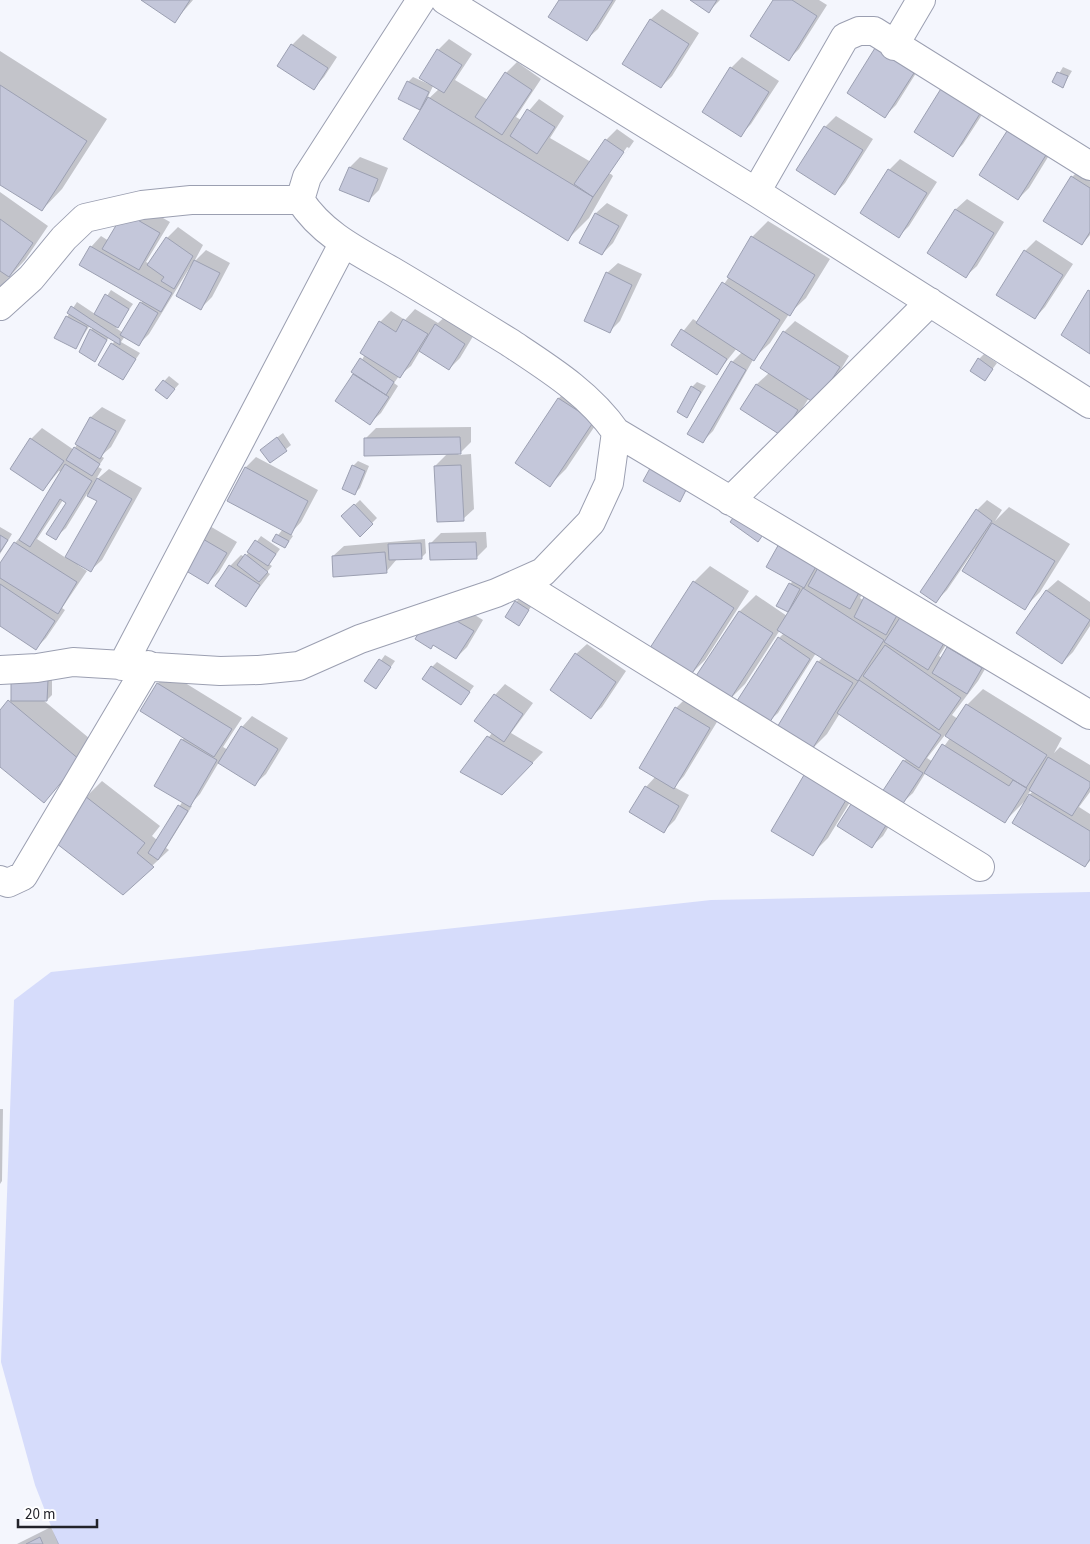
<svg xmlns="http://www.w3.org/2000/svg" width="1090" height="1544" viewBox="0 0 1090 1544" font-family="'Source Sans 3',sans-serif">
<rect width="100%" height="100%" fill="#f4f6fd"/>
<path fill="#d6dcfb" d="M1090,892V1544H58L35,1485L1,1362L14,1000L51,972L711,900Z"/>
<path fill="#0003" fill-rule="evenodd" d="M144,0H193L175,21Z
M560,0H616L598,29L587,39Z
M692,0H720L709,11Z
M775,0H819L827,5L799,49L789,59Z
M662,9L699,33L672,76L661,87L624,63L651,19Z
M303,34L337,57L324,77L314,88L279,66L292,45Z
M887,38L923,62L896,105L885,116L876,49Z
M449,39L472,54L455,80L488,100L506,73L517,62L541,79L516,117L521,120L539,99L564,116L550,138L591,162L606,140L617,129L634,141L611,174L613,176L589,218L568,239L425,104L420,109L408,82L413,77L433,86L426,101L439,89L438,50ZM627,147L629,148L611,174H608Z
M0,51L107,119L62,189L42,210L0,183Z
M742,57L779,81L751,124L741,135L731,68Z
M1063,67L1072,71L1063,86L1054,82Z
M991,101L963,144L953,155L916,131Z
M836,116L873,139L845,183L835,194L825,127Z
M1019,121L1056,144L1029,188L1018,199L981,175L1008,132Z
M360,157L388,168L379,190L368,201L350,167Z
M900,159L937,182L909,226L899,236L862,213L889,170Z
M1083,166L1090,171V235L1082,244L1072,177Z
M0,192L48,226L25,260L0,287Z
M967,199L1004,222L977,266L966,276L929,253L956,209Z
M135,202L170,222L146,262L150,264L167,238L178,227L203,245L194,262L206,250L230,263L212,297L201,308L190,267L149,334L139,344L125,336L121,342L140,353L123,378L112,344L115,341L109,337L95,360L80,351L93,327L90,325L76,347L67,317L77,302L95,314L111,290L133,304L116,328L123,333L143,300L91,247L101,236L109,241Z
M607,203L628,215L613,243L602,254L581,242L596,213Z
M768,221L830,259L806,298L789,314L770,343L754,358L713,431L702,442L732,362L742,352L737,348L717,373L673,344L693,319L698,322L729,277L752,237Z
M1036,240L1073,264L1045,307L1035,318L998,294L1025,251Z
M618,263L642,274L620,321L609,332L607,273Z
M415,309L438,323L447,315L475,333L460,358L449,369L420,351L411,366L399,376L394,383L398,386L381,413L370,423L337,401L356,373L380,322L391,311L405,320Z
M795,321L849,356L827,392L809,398L792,424L742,409L757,384L769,373L784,332Z
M984,354L997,363L985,379L979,359Z
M169,376L179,384L171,393L156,390Z
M575,382L609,405L566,469L550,485L517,463L559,398Z
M697,382L706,386L687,416L692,387Z
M102,407L126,420L111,447L101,456L104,458L98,467L102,469L95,481L109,469L142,488L102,560L91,570L79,564L78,565L87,571L62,608L65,610L46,638L35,649L0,625V565L15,543L24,533L61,472L59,471L43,490L31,439L42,428L74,450L91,417ZM87,494L98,501L66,558L37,539L63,500L67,503L55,538L66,528Z
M471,427V442L458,455L471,454L474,509L463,519L435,466L448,453L365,439L376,428Z
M283,433L291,445L271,461L267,445Z
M256,457L318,490L301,522L290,534L293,536L285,547L274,540L283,529L229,500L246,467Z
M358,461L369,466L360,488L355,493L353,466Z
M360,500L377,518L360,535L343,516Z
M987,500L1002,510L995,521L1009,507L1070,544L1040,592L1024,608L975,549L947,590L936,601L977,510Z
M208,525L237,542L219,572L208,583L197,535Z
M0,527L12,534L0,554Z
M486,532L487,547L476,558L430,544L441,533Z
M261,536L280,549L269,564L272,566L267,572L270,574L246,605L217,586L230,566L241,555L245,557Z
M425,539L426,553L421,558L397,559L386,572L333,556L344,546Z
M781,543L872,576L860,598L864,601L910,599L899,618L954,632L939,656L942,658L959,637L992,657L978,681L952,715L958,719L967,705L983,689L1062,738L1054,753L1060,747L1090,765V792L1079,807L1090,814V861L1085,866L1024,802L1005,821L926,772L913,793L902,803L904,761L907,758L840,713L827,734L811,750L818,662L823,657L816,653L778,713L767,723L779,638L784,633L780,630L745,684L729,700L696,679L740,611L756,595L787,616L792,606L788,610L790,584L793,581ZM945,735L950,738L933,762L927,758ZM1031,790L1033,791L1027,797V796Z
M710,566L749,591L705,660L689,676L694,582Z
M1058,580L1090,602V626L1073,652L1062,663L1018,633L1047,590Z
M521,597L533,604L519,624L516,602Z
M460,606L483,620L467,647L456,658L434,644Z
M587,644L626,671L602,707L591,717L576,654Z
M385,655L395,661L376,688L366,681Z
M437,662L474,686L461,703L432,667Z
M169,673L242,718L223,747L228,750L242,727L252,716L288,738L266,774L255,784L219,762L200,794L190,805L192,806L166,848L169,850L123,893L86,797L102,781L160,826L152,836L157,840L183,801L182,740L185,737L142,710L158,683Z
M52,676V695L47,700H43L95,743L44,802L0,765V712L12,698Z
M505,684L533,703L511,733L543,752L517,779L462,772L492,733L495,695Z
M687,697L720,717L684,776L674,787L689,795L675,820L664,831L646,787L656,776L641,767L676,708Z
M821,760L861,784L828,838L812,854L805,776Z
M898,811L883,836L872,846L839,826Z
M0,1109H3L2,1181L0,1184Z
M51,1527L59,1544H17Z"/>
<path fill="#c4c7da" stroke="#9ca0b2" d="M141,0H190L175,23Z
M559,0H613L587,41L548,17Z
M690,0H717L709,13Z
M773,0H792L817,16L789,61L750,36Z
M650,19L689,44L661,88L622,64Z
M291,44L328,68L314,90L277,66Z
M875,48L914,73L885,118L847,93Z
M437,49L462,65L444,93L419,78Z
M730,67L769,92L741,137L702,112Z
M505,72L532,90L502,135L475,117Z
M1057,72L1068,76L1063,88L1052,82Z
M407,81L429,92L420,110L398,99Z
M0,85L87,141L42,211L0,185Z
M942,87L981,112L953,157L914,132Z
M428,97L593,197L568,241L403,139Z
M527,109L555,127L537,154L510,136Z
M824,126L863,150L835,195L796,170Z
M1007,131L1046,155L1018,200L979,175Z
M605,139L624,152L593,197L574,184Z
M349,167L378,179L369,202L339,190Z
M888,169L927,193L899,238L860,213Z
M1071,176L1090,188V232L1082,245L1043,221Z
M955,209L994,233L966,278L927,253Z
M124,212L160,233L139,270L102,249Z
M595,213L619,226L602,255L579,243Z
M0,219L33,243L9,277L0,271Z
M751,236L815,275L790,316L727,277Z
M166,237L193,256L174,289L161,281L164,277L147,265Z
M90,246L172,293L161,312L79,265Z
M1024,250L1063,275L1035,319L996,295Z
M194,260L220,273L201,310L176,296Z
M606,272L632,285L610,333L584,321Z
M722,282L780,320L754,361L696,323Z
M1088,290L1090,291V354L1061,335Z
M105,294L129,309L118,328L94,314Z
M140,302L158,313L139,346L120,335Z
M71,306L120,339V345L67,313Z
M66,316L87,327L76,349L54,338Z
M403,319L428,334L400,378L360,353L379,321L396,332Z
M435,324L465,344L449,370L419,351Z
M90,329L107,340L95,362L79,352Z
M681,329L727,359L717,375L671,345Z
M783,331L840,367L816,404L760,368Z
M111,343L136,359L123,380L98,365Z
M360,358L394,382L386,395L351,372Z
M978,358L993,369L985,381L970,371Z
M731,361L746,370L703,443L687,434Z
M353,374L389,397L370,425L335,401Z
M163,380L175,389L167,399L155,390Z
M756,384L798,410L782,436L740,409Z
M691,386L701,392L687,418L677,412Z
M558,398L594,421L550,487L515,463Z
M90,417L116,431L100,459L75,444Z
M277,437L287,451L270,463L260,450Z
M460,437L461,454L364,456V438Z
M30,438L64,461L43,491L10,469Z
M74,447L100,464L92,476L66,460Z
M654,461L690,482L680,502L643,481Z
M65,464L92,481L56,540L46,534L66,503L60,499L30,547L19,540Z
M352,465L365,471L355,495L342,489Z
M461,465L464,521L437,522L434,466Z
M245,467L308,501L291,535L227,501Z
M97,478L132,499L91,572L65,557L97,501L87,496Z
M354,504L373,524L360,537L341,516Z
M976,509L992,521L936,603L920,592Z
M739,510L767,529L758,542L730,522Z
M992,523L1055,561L1025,610L962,571Z
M276,534L289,541L285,548L272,541Z
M0,535L8,540L0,552Z
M196,535L227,553L208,584L178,566Z
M255,540L276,554L268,566L247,552Z
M14,542L77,582L58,614L0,578V563Z
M476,542L477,559L430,560L429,543Z
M780,542L818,563L804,588L766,567Z
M421,543L422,559L389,560L388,544Z
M385,552L387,573L333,577L332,556Z
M245,554L268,572L259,582L237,565Z
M820,564L862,587L850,609L808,586Z
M229,565L260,585L246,607L215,586Z
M693,581L734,608L689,678L648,651Z
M789,583L800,589L788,612L776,606Z
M0,584L55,621L36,650L0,626Z
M803,588L884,640L858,681L777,630Z
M1046,590L1090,620L1062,664L1016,633Z
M867,591L900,610L886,635L854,617Z
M515,601L529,610L519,626L505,617Z
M739,611L773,633L729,701L694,679Z
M429,616H448L474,631L456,659L433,645L431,649L415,639Z
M901,616L944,643L928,670L884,642Z
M778,637L810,659L768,725L735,704Z
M885,645L961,698L939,730L863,676Z
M947,647L982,668L967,694L932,673Z
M575,653L616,682L591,719L550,690Z
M379,659L391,667L376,689L364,681Z
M817,661L853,683L811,751L776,729Z
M431,666L470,692L461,705L422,679Z
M48,680L47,701H11V681Z
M859,680L941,735L919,768L837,713Z
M157,683L232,729L214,757L140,711Z
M494,694L523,714L504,742L474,721Z
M8,700L80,760L44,803L0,767V710Z
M966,704L1047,755L1026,788L945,736Z
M675,707L710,728L674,789L639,768Z
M241,726L278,749L255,786L218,763Z
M487,736L533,763L502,795L460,772Z
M181,739L217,760L190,807L154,786Z
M942,744L1009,786L1013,780L1027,788L1005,823L924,773Z
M1048,757L1090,782V787L1072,816L1029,790Z
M903,760L923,773L902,805L882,792Z
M804,775L846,800L813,856L771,831Z
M645,786L679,806L664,833L629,812Z
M1029,794L1090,831V859L1085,867L1012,823Z
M85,796L145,843L137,853L154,867L123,895L52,840Z
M853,801L888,822L872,848L837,826Z
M178,805L188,811L158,860L148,853Z
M40,1537L43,1544H26Z"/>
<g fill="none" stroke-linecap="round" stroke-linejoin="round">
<g stroke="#9b9fb1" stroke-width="30">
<path id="minor" d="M445,0L756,192L1090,404
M894,46L921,0
M756,192L845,37L859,31H874L1090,166
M300,200C322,234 357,251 392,271C431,294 470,318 509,342C548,368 589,393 616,432L1090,715
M300,200L307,177L421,0
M0,306L31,278L64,238L85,218L142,205L191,200H300
M730,501L930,302
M520,583L980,867
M122,666L343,244
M0,670L37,668L73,662L220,671L259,670L299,666L360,639L496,593L543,572L591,522L609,483L616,432
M0,880L8,883L23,876L148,665"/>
</g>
<use href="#minor" stroke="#fff" stroke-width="28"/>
</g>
<path d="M18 1519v8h79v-8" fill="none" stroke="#22232a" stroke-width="2.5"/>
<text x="25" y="1519" font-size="15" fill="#22232a" stroke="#ffffff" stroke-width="4" paint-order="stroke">20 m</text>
</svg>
